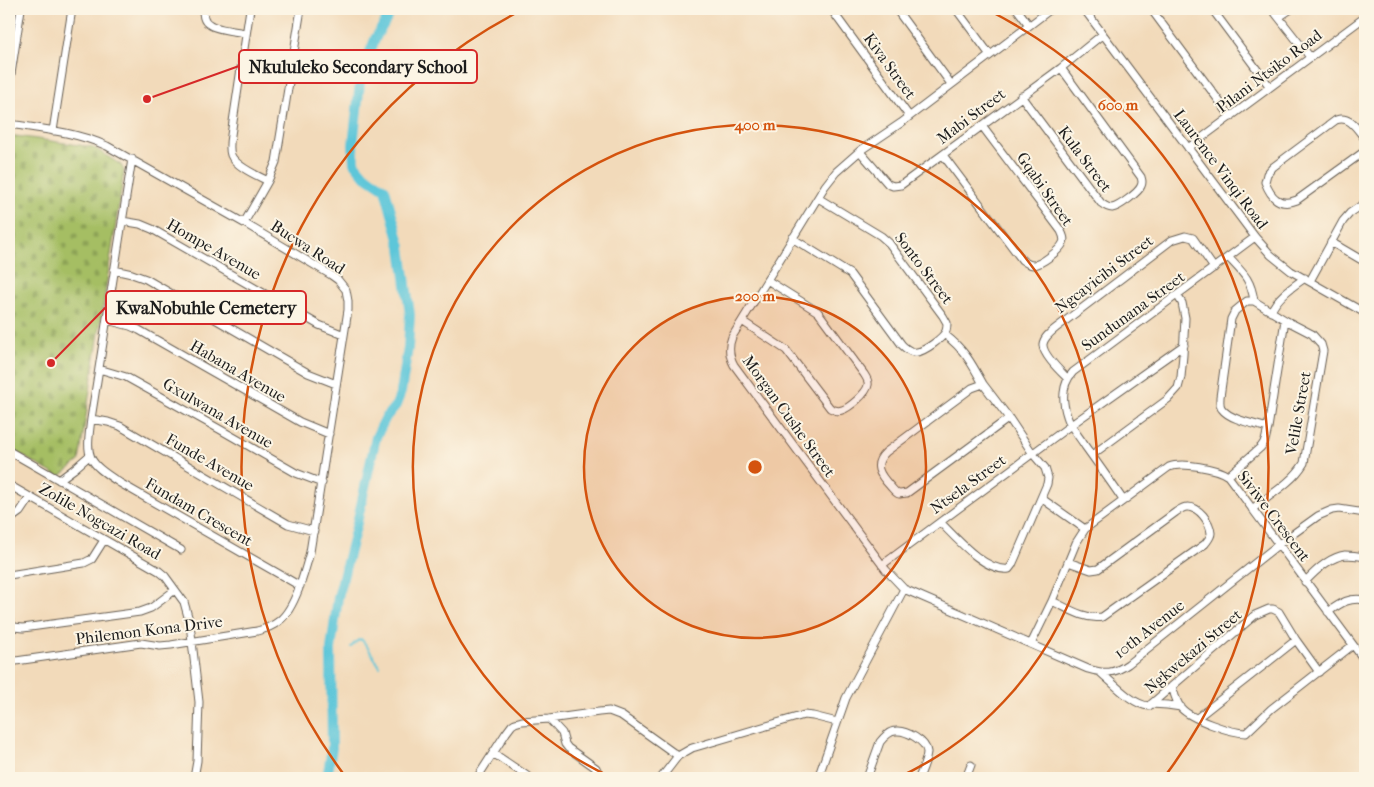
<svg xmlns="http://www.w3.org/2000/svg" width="1374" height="787" viewBox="0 0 1374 787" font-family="'IM FELL French Canon',serif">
<defs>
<pattern id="cemetery-stones" width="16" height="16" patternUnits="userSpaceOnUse" patternTransform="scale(1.25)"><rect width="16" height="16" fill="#a5be64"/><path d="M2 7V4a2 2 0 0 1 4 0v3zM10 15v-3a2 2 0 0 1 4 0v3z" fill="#8da356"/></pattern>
</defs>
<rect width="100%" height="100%" fill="#fcf5e5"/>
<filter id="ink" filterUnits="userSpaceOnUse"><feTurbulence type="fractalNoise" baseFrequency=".02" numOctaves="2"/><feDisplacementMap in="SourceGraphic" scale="10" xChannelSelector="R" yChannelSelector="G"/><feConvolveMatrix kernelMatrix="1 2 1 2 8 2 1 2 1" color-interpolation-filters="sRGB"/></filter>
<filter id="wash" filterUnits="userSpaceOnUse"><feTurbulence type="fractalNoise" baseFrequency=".0096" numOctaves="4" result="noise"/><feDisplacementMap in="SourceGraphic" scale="20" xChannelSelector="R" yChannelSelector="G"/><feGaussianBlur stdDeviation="1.12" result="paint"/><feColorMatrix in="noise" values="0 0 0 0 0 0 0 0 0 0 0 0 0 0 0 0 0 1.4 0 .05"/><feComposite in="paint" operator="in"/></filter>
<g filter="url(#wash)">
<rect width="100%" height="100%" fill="#f2daba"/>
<path fill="url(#cemetery-stones)" stroke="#606d40" d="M9,135L93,147L121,165L124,171L79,461L59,477L9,448Z"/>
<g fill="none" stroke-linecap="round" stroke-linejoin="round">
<path stroke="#5dc6d9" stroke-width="2" d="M351,647L357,641L361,639C367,645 375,659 380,667"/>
<path stroke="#5dc6d9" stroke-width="10" d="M327,778L332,748L331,649L338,597L357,523L376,437L386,417L396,405L401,392L408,348L410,315L401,247L385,189L364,175L354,163L353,145L361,74L376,37L393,9"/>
</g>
</g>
<g filter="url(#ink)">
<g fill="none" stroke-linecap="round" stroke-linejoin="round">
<g stroke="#675e53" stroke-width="9">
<path id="minor" d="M96,9L105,10L112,9
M203,9C203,14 203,21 209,24C216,30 237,31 246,33
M250,9L231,135C230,141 229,149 231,155C235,166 258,176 268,181
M831,9L909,116
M896,9L951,84
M956,9L990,55
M1017,9L1029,25
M1051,9L901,123L861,150L836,172L825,186L732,337C728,347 729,356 734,365L886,570L904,589L1088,669C1105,674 1114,674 1128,664L1279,544L1318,516L1332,510L1339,509L1365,513
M1084,9L1255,237L1271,255L1291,271L1365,313
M1151,9L1231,117
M1212,9L1270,87
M1272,9L1310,57
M1279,17L1291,9
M9,87L21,9
M1021,96L1101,203C1105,206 1108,208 1112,208C1119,207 1139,192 1141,186C1143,182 1142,181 1141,177L1061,68
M9,124C42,129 76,132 107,146L244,223L331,275L338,280L346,290L348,301V310L310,552C305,571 295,609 279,621C273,626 265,629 257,631L171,645L160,646L141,643L9,662
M53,131L72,9
M1365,139C1357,129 1350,115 1336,120L1273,167L1267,174L1265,182C1271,198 1280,207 1297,200L1365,151
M1188,148L1365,17
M861,150L862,154L888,184L893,186L901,185L1061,68L1103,34
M943,155L1022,260C1026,263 1029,265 1033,265C1041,265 1060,250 1063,243C1065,239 1063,235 1061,231L982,126
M132,159L91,419C86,458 86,461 120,483L300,586
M122,221L140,224L152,229L319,325L344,335
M244,223L268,181L276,162L301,9
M792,238L850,274L902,345C906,349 911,353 917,352C925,351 943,338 946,331C947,328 947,326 947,323L943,316L889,243L881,236L818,198
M1331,242L1365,262
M1228,257C1243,273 1251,279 1254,301
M114,270L132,274L146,279L308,373L336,384
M1310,281L1343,221L1350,213L1365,203
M1271,312C1277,297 1292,287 1305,278
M107,320L130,326L139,330L300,422L329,434
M742,321L786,350L830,408C834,410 837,412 842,410C849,408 867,393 868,385C869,381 866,377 864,374L818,312L767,280
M944,334C964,349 971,362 983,384
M99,369L126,377L221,430L296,473L322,483
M1067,378C1060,371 1042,354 1043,344C1044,337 1051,332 1056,328L1172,240L1185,236L1193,238L1214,268
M91,419L108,422L120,426L288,524L314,531
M9,451L181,550
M1092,455L1168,399L1178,388L1181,377L1183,355L1185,318L1182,303L1177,295
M1228,476L1261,447L1265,441L1268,428L1285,320
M59,480L74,469L89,456
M9,485L159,571L165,576L184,602L190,624L199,702L197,761L194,778
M1041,498L1085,529
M1123,500C1111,482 1098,464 1085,446C1079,436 1070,427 1067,416C1062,401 1062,384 1073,372L1255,237
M1252,509C1270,495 1293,482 1304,463L1323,351L1321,344L1312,334L1285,320L1254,301H1247L1235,311L1231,319L1220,397C1220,402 1219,406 1222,409C1230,420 1256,424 1268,428
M9,520L20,512L30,497
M940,522C956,538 985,572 1009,569L1012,565L1016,556L1047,484L1048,478L1045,468L1033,454L1009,418L983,384L972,388L886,452C872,465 880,475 890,486C893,489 895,493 899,494C901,494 904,493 907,493L1009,418
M882,565L1071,425L1184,345
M9,575L84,563L92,559L104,540
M1305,582C1315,571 1330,557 1345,555C1352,555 1359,556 1365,557
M1052,601C1067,608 1085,620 1102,617L1205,544C1208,540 1211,537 1211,533C1210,522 1199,506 1187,507C1183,507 1179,510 1176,512L1098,569L1091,570L1068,562
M1328,612C1341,603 1349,597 1365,600
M9,617L10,622L14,627L23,628L140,612L151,608L175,590
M1031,644L1052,601L1076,543L1085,529L1169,467C1182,462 1217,468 1228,476L1365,661
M1101,673C1113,683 1133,705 1149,706L1255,615L1269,609H1273L1279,612L1296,640L1319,672
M1172,686C1174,693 1176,702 1181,708C1191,719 1231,733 1246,733L1271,709L1353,645
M1151,704L1167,705L1181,707
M1197,718L1296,640
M549,719L562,733L565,744L568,748L596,768L598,772V778
M493,753L530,778
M477,778L506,733L512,725L515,723L522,721L549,719L599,712L609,711L622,716L678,756
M661,778L678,756L692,748L804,715L813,716L837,722
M818,778L846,698L904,589
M867,778L880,742C884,737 889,731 896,731C906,730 926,741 927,752C927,760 922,770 919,778
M966,778L971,765"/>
</g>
<use href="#minor" stroke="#fff" stroke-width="7"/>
</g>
</g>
<circle cx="755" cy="467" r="171" fill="#d4530e" fill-opacity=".12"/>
<g fill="none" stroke="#d4530e" stroke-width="2.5">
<circle cx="755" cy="467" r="171"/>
<path d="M613 778A342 342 0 1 1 897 778"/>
<path d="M345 776A513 513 0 0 1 522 10M988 10A513 513 0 0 1 1165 776"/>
</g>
<g text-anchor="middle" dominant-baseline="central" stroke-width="4" stroke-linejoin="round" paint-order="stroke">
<g font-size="16" fill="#1c1c1c" stroke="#fcf5e5">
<text transform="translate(890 66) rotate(54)">Kiva Street</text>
<text transform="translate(1269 71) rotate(-37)">Pilani Ntsiko Road</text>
<text transform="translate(971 116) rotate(-37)">Mabi Street</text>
<text transform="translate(1085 159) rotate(53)">Kula Street</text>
<text transform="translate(1221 169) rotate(53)">Laurence Vinqi Road</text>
<text transform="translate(1045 189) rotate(55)">Gqabi Street</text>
<text transform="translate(308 247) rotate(33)">Bucwa Road</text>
<text transform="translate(214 249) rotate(30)">Hompe Avenue</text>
<text transform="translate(924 268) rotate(53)">Sonto Street</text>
<text transform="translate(1104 274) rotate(-37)">Ngcayicibi Street</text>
<text transform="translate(1133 311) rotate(-36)">Sundunana Street</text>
<text transform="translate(238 371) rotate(30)">Habana Avenue</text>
<text transform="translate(218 413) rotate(30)">Gxulwana Avenue</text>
<text transform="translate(1298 413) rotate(-80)">Velile Street</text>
<text transform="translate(789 416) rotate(54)">Morgan Cushe Street</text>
<text transform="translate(210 462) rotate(30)">Funde Avenue</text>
<text transform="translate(968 484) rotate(-36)">Ntsela Street</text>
<text transform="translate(199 512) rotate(30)">Fundam Crescent</text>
<text transform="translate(1274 516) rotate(53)">Siviwe Crescent</text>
<text transform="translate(100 521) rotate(30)">Zolile Nogcazi Road</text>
<text transform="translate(1149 629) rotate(-38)">10th Avenue</text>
<text transform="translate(149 630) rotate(-7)">Philemon Kona Drive</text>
<text transform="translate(1193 651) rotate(-40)">Ngkwekazi Street</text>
</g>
</g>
<circle cx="755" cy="467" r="8" fill="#d4530e" stroke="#fcf5e5" stroke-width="2.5"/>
<g font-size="15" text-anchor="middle" font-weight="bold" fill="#d4530e" stroke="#fcf5e5" stroke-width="4" stroke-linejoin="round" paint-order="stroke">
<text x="1118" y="110">600 m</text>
<text x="755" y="130">400 m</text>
<text x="755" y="301">200 m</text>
</g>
<path fill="none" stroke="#d62828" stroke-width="2" d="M147 99L239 66M51 363L106 307"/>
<g fill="#d62828" stroke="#fcf5e5" stroke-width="2">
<circle cx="147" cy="99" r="5"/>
<circle cx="51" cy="363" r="5"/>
</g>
<g fill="#fcf5e5" stroke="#d62828" stroke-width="2">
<rect x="239" y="50" width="238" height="33" rx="5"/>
<rect x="106" y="291" width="200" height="33" rx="5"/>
</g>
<g font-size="18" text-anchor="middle" font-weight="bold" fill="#1c1c1c">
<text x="358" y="73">Nkululeko Secondary School</text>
<text x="206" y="314">KwaNobuhle Cemetery</text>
</g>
<rect width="1374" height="787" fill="none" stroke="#fcf5e5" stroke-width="30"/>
</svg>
